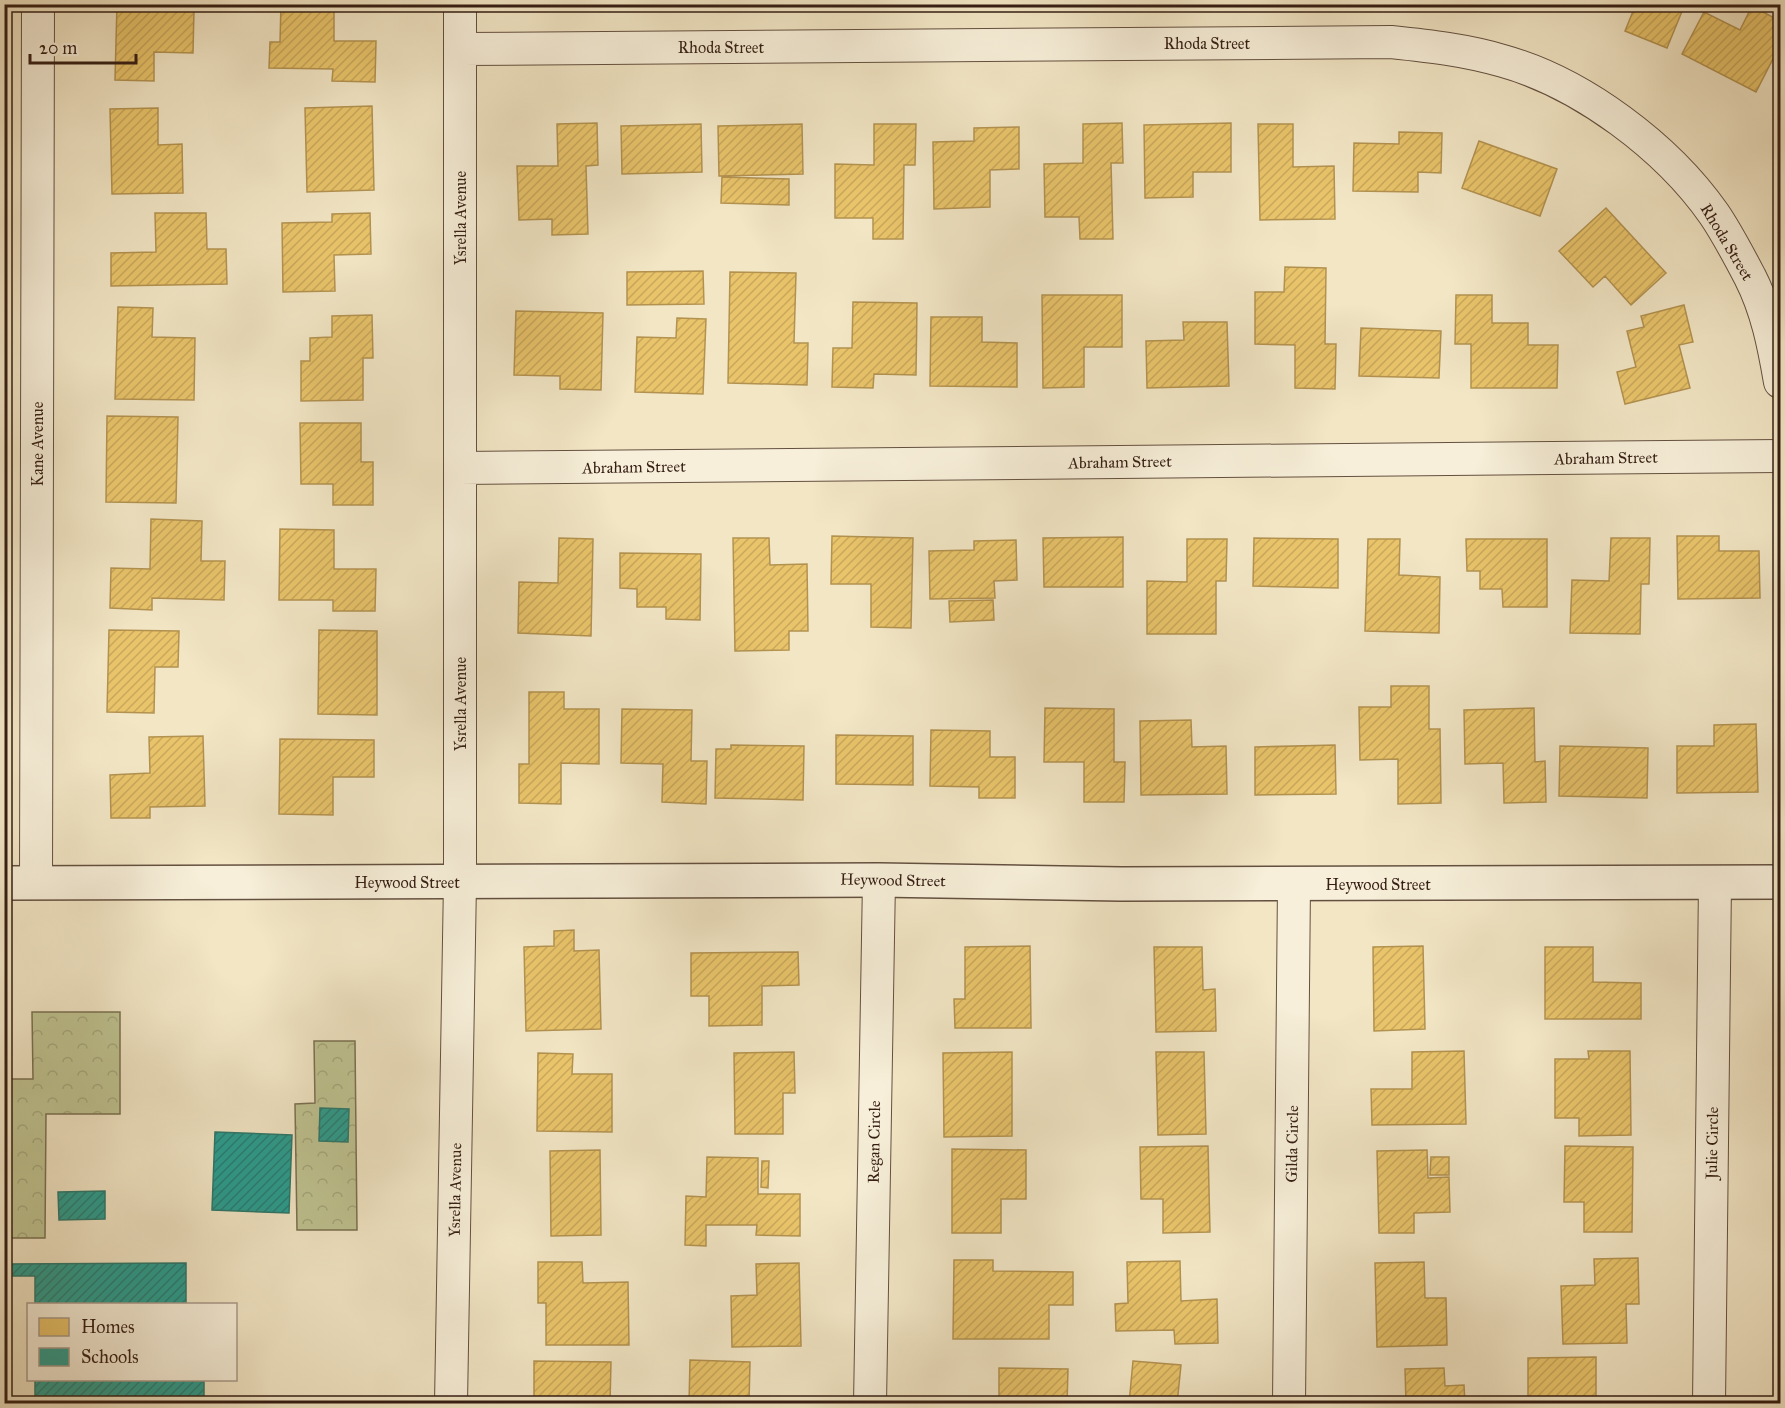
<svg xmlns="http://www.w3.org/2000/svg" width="1785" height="1408" viewBox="0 0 1785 1408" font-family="'IM FELL Great Primer',serif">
<defs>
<pattern id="park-crowns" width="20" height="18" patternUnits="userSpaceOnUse" patternTransform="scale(1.5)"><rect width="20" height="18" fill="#bfc391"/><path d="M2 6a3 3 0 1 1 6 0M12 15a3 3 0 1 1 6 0" fill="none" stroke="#a5a77c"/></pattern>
<pattern id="homes-hatch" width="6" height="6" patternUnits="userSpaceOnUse" patternTransform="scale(1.5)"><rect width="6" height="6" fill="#e9c46a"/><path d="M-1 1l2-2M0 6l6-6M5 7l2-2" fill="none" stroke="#c8a85b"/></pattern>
<pattern id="schools-hatch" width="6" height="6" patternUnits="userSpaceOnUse" patternTransform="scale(1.5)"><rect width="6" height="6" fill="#2a9d8f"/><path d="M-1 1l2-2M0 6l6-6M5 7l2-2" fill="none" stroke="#257f74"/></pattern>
</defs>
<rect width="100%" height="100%" fill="#f2e6c5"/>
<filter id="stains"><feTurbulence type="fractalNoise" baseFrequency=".00333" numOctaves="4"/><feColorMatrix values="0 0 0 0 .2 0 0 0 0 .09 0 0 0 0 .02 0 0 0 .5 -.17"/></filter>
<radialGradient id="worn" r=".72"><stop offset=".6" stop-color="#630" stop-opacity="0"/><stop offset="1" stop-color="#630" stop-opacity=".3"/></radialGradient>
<path fill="url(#park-crowns)" stroke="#7a7052" stroke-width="1.5" d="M32,1012H120V1114H46L45,1238H5V1079H33Z
M314,1041H355L357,1230H297L295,1104L315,1103Z"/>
<path fill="url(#homes-hatch)" stroke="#b39250" stroke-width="1.5" d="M117,4H169V8L194,9L193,53L154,52V81L115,80Z
M281,4H334V41H376L375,82L332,81L333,69L269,68L270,42H280Z
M1636,4H1685L1667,48L1625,31Z
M1752,6L1780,21V45L1756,92L1682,54L1704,12L1740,30Z
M372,106L374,190L307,192L305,108Z
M158,108V145L182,144L183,193L112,194L110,109Z
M597,123L598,165L586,166L588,234L552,235V219L519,220L517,166H558L557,124Z
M1122,123L1123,163H1111L1113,239H1080L1079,217H1045L1044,164L1083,163V124Z
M1231,123V172H1193V197L1145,198L1144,125Z
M701,124L702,172L622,174L621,126Z
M802,124L803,174L719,176L718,126Z
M874,124H916L915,165H904L903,239H873V218H835V164L874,165Z
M1258,124H1293V167L1334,166L1335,219L1260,220Z
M1019,127V169L990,170V207L934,209L933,142L974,141V128Z
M1399,132L1442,133L1441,173L1418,172V192L1353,191L1354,143L1399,144Z
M1479,141L1557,169L1540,216L1462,188Z
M722,177L789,179V205L721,203Z
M1606,208L1666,273L1631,305L1605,276L1593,287L1559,251Z
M155,213H206L207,249H226L227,284L111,286V253L156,252Z
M370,213L371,254L334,255L335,291L283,292L282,223L332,222V214Z
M1285,267L1326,268L1325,344H1336L1335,389L1295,388V345L1255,344V292H1284Z
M703,271L704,304L627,305V272Z
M730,272L796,273L794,343H808L807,385L728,383Z
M1042,295H1122V347H1084V387L1043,388Z
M1456,295H1492V323H1528V345H1558L1557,388H1471V344H1455Z
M853,302L917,303L916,375L874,374L873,388L832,387L833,348H852Z
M1684,305L1693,342L1679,345L1690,388L1625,404L1617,372L1636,367L1627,331L1644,327L1641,316Z
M118,307L153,308L152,337L195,338L194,400L115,399Z
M516,311L603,313L601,390L560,389V376L514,375Z
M372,315L373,358H363V400L301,401V361H310V338L332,337V316Z
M931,317H982V342L1017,343V387L930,386Z
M677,318L706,319L703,394L635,392L637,337L676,338Z
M1183,322H1227L1229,386L1147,388L1146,341L1184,340Z
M1361,328L1441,331L1439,378L1359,376Z
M107,416L178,417L176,503L106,502Z
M300,423H361V462H373V505H333V484H301Z
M151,519L202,521L201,561H225L224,600L152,598V610L110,608L111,568L150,569Z
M280,529L334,530V569H376L375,611H333V600H279Z
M832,536L913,538L911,628L871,627V584H831Z
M1677,536H1719V551H1759L1760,598L1678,599Z
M1123,537V587H1044L1043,538Z
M559,538L593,539L591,636L518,633L519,582L558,583Z
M733,538H769L770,565L807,564L808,631H789V650L735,651Z
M1254,538L1338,539V588L1253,586Z
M1611,538H1650L1649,584H1641L1640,634L1570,633L1572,580L1609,581Z
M1187,539H1227L1226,581H1216V634H1147V581L1187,582Z
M1368,539H1400L1399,575L1440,577L1439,633L1365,631Z
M1466,539H1547V607H1503L1502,589H1480V571H1467Z
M1016,540L1017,580L994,581L995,598L930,599L929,551L974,550V541Z
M620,553L701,554L700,620L666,619V607H637V589L620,588Z
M993,600L994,620L950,622L949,601Z
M1776,607H1780V637H1776Z
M109,630L179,631L178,667H155L154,713L107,712Z
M319,630L377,631V715L318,714Z
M1391,686H1429V729H1440L1441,803L1398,804V759L1360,760L1359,707H1391Z
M529,692H564V709H599V764L561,763V804L519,803V764H529Z
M1045,708L1114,709V762H1125L1124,802H1084V762H1044Z
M1534,708L1535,762L1545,761L1546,802L1504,803L1503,763L1465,764L1464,710Z
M622,709L692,710L691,761H707L706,804L662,802L663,764L621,763Z
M1777,719H1780V790H1776Z
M1191,720L1192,747L1226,746L1227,794L1141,795L1140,721Z
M1756,724L1758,792L1677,793V746H1714V725Z
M931,730L990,731V757H1015V798H979V787L930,786Z
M836,735L913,736V785L836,784Z
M203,736L205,806L150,807V818H111L110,775L150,773L149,737Z
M280,739L374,740V777H333V815L279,814Z
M731,745L804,746L803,800L715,798L716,749H731Z
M1335,745L1336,794L1255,795V747Z
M1560,746L1648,748L1647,798L1559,796Z
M574,930V951L599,950L601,1029L526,1031L524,947L554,946V931Z
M1030,946L1031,1028H955L954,999H965V947Z
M1423,946L1425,1029L1374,1031L1373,947Z
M1154,947H1202L1203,990L1215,989L1216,1031L1156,1032Z
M1545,947H1593V982L1641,983V1019H1545Z
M798,952L799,985L762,986V1025L709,1026V996H691V953Z
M1464,1051L1466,1124L1372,1125L1371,1089H1412V1052Z
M1588,1051H1630L1631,1135L1579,1136V1118H1555V1059H1589Z
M794,1052L795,1093H783V1134H735L734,1053Z
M1012,1052V1136L944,1137L943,1053Z
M1156,1052H1204L1206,1134L1158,1135Z
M538,1053L573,1054L572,1074H612V1132L537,1131Z
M1208,1146L1210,1232L1163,1233V1199H1141L1140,1147Z
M1565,1146L1633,1147L1632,1232H1584V1202H1564Z
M952,1149L1026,1150V1199H1001V1233H952Z
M600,1150L601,1235L551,1236L550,1151Z
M1427,1150L1428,1178L1449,1177L1450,1212L1414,1213V1233H1379L1377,1151Z
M707,1157L758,1158V1194H800V1236L756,1235L757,1225H706V1246L685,1245L686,1196L706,1197Z
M1431,1157H1449V1175H1430Z
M762,1161H769L768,1188L761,1187Z
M1638,1258L1639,1304H1626L1627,1343L1563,1344L1561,1286L1595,1285L1594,1259Z
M954,1260H993V1271L1073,1272V1305H1049V1339H953Z
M1180,1261L1181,1301L1217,1299L1218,1343L1175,1344L1174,1330L1116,1331L1115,1304L1128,1303L1127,1262Z
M538,1262H582L583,1283L628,1282L629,1345H546V1303H538Z
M1424,1262L1425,1298H1446L1447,1345L1377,1347L1375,1263Z
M799,1263L801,1346L732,1347L731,1296L757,1295L756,1264Z
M1596,1357V1404H1528V1358Z
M690,1360L750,1362L749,1403L757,1404H689Z
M534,1361L611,1362L610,1404H534Z
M1133,1361L1181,1365L1177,1404H1129Z
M999,1368L1068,1369L1067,1404H988V1399H999Z
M1444,1368L1445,1386L1464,1385L1465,1404H1406L1405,1369Z"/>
<path fill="url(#schools-hatch)" stroke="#2d776a" stroke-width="1.5" d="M320,1108L349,1109L348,1142L319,1141Z
M215,1132L292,1135L289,1213L212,1210Z
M105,1191V1219L59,1220L58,1192Z
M186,1263V1304H35V1276H4V1264Z
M35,1380L204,1381V1404H35Z"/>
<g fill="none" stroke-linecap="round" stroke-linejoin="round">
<g stroke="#645040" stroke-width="34">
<path id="minor" d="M461,49L1391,42C1429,46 1466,50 1503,61C1582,83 1667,147 1714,214C1727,233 1739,256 1750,277C1767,310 1774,347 1780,382
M460,468L1780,456
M36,883L38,4
M451,1404L460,882V4
M870,1404L879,880
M1289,1404L1294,884
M1709,1404L1715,882"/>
</g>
<g stroke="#645040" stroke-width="36">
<path id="tertiary" d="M4,883L879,880L1121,884L1780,882"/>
</g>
<use href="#minor" stroke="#f7efd9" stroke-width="32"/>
<use href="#tertiary" stroke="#f7efd9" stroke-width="33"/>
</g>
<g text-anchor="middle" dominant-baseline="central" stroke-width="6" stroke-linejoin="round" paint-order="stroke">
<g font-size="16" fill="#351e13" stroke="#f7efd9">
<text x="1207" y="43">Rhoda Street</text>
<text x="721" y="47">Rhoda Street</text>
<text transform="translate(460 218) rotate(-90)">Ysrella Avenue</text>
<text transform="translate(1727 242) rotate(59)">Rhoda Street</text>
<text transform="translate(37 444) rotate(-90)">Kane Avenue</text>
<text transform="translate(1606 458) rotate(-1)">Abraham Street</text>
<text transform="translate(1120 462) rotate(-1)">Abraham Street</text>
<text transform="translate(634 467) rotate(-1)">Abraham Street</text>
<text transform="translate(460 704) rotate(-90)">Ysrella Avenue</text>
<text transform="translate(893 880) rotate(1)">Heywood Street</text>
<text x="407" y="882">Heywood Street</text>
<text x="1378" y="884">Heywood Street</text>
<text transform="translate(874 1142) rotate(-89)">Regan Circle</text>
<text transform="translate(1712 1143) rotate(-89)">Julie Circle</text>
<text transform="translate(1292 1144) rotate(-89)">Gilda Circle</text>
<text transform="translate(455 1190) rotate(-89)">Ysrella Avenue</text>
</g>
</g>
<rect width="1785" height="1408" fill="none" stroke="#f2e6c5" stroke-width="24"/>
<rect x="6" y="6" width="1773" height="1396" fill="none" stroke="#351e13" stroke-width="3"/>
<rect x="12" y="12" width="1761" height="1384" fill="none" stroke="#351e13" stroke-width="1.5"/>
<rect x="27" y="1303" width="210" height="78" fill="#f7efd9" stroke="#a99b8a" stroke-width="1.5"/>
<rect x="39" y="1318" width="30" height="18" fill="#e9c46a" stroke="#a99b8a" stroke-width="1.5"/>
<text x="81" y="1333" font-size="18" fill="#351e13">Homes</text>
<rect x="39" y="1348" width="30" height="18" fill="#2a9d8f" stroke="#a99b8a" stroke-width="1.5"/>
<text x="81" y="1363" font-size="18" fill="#351e13">Schools</text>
<path d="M30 54v9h106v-9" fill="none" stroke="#351e13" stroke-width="3"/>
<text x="39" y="54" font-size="18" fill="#351e13" stroke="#f7efd9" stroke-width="4.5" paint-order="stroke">20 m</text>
<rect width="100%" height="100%" filter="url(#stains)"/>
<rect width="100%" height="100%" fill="url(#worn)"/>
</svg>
